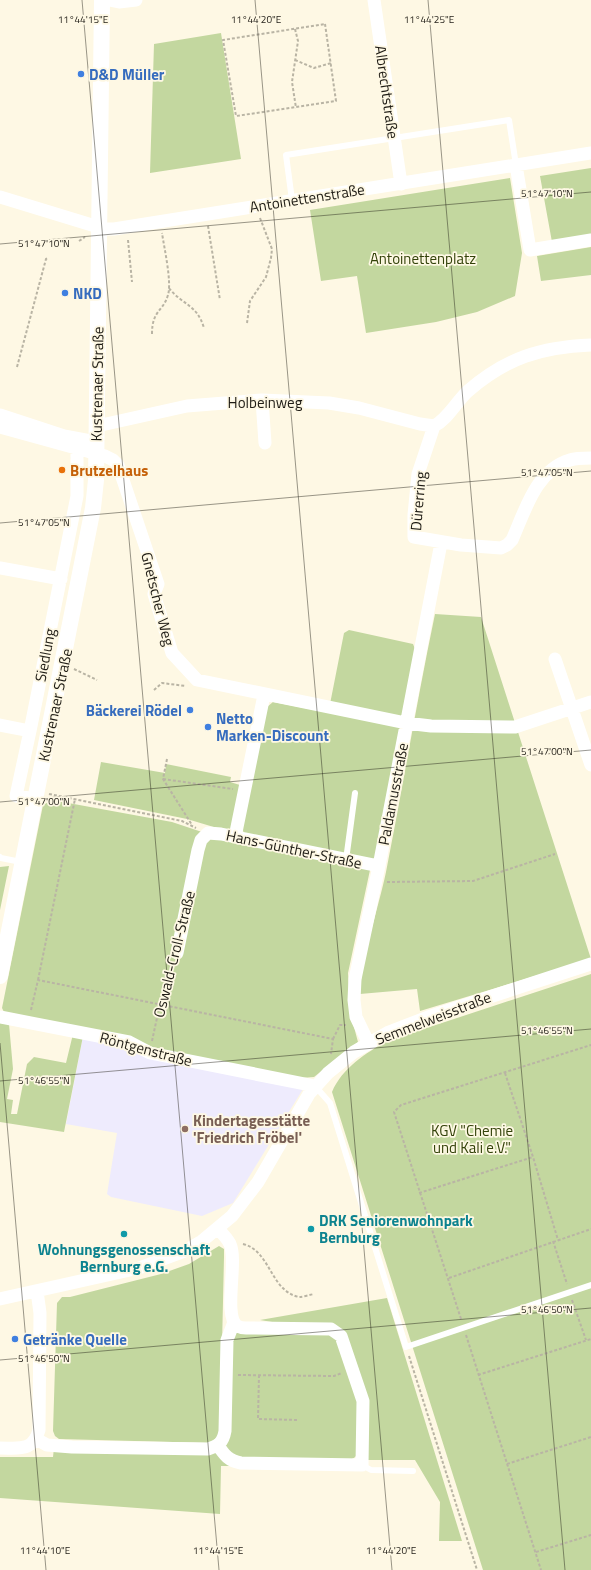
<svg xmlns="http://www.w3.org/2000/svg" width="591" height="1570" viewBox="0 0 591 1570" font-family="'Titillium Web',sans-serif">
<rect width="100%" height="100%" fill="#fef8e4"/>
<path fill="#eeebfd" d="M83,1036L303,1089L233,1203L202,1216L111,1197L107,1194L117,1133L66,1124Z"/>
<path fill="#c3d79f" d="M221,33L241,159L150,173L154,44Z
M591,168V236L552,242L540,176Z
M510,178L522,253L515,296L477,312L436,322L366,333L357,276L321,281L310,210Z
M591,247V275L541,281L537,256Z
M435,614L481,617L591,959L420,1011L417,989L360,994C362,955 378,910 386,872C403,786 417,700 435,614Z
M349,630L413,644L415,649L402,715L398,718L330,704L344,633Z
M273,702L398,726L401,731L376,861L244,833L242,829L267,707Z
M101,762L165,773L166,764L231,777L230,782L240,785L231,829L227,831L187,819L94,800Z
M52,800L172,822L217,837L370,870L348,973L350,1012L358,1042L314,1077L300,1078L158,1053L5,1014L2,1008L43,805Z
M9,866L0,910V867Z
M591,974V1570H483L332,1092C342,1068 366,1053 387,1041Z
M0,1023L9,1024L13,1069L7,1099L13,1100L11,1114H17L27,1064L34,1057L66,1063L73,1034L83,1036L64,1132L0,1122Z
M219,1246L224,1249V1257L220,1435L210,1443L59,1439L55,1436L53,1431L57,1303L62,1297H70L161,1274L189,1264Z
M387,1298L462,1541H439L440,1502L415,1460H368L345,1334L260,1320Z
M236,1333L327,1334L339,1340L359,1406L356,1456C342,1472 246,1466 221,1466L220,1514L0,1498V1457H53L54,1448H223L231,1341Z"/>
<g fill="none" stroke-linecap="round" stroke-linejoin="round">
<path stroke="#b9b4a4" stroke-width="2" stroke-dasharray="3 2" stroke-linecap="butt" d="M325,24L336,101L236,116L223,40Z
M295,29L298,41L292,82L296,108
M295,60L314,68L331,63
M208,226L220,300
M128,240L132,282
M79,241L85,237
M169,288C182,305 197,304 204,328
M247,323L250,301L266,277L271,258L272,249L260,218
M152,334C152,310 163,312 168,295C172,282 164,247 162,233
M17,367L46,259L48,258
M74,669L97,680
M154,690L162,683L186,686
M167,759L163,779L192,825
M163,779L233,789
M49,794L182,821L196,828
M387,882L473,881L555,854
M38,980L75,799
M31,1010L38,980L333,1039L331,1054
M333,1039L340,1025H346
M152,1041L160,1004L174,964
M505,1073L533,1157L558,1240
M419,1193L533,1157
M553,1241L567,1284
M243,1244C271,1251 270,1291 299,1297C303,1297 309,1295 314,1294
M449,1278L591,1229
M572,1300L586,1340
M461,1319L394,1112L401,1105L591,1045
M466,1335L541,1570
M409,1356L477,1570
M238,1375L334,1376L342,1373
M259,1375L258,1419L298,1420
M478,1375L591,1339
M507,1464L591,1437
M536,1552L591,1535"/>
<path stroke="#fff" stroke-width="6" d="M292,200L286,155L509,120L516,165
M0,857L1,858L21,862
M346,860L355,793
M315,1086L330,1103L406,1347L591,1285
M362,1465L371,1470L413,1471"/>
<path stroke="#fff" stroke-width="13" d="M109,0L119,2L136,0
M374,0L401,184
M516,165L530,250L591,240
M0,197L105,229H114L591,153
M591,345C541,347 506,358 468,391C456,402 448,419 434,426L418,474L414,515V537L461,545L501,548L507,545L512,540C525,511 536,470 570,460C576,458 585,458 591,458
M262,400L265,443
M0,415L64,436L96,442
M97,426L187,406L262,400L329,403L359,408L420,424L434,426
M0,427L105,456L113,460L118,465L158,584L154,594L172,653L197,680L406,723L431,726L515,727L591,702
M0,568L61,579
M555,659L591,765
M0,725L30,731L16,796L36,799
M30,731L77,496V439
M235,837L264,695
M177,953L198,850L201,840L208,833L221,834L379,866
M0,1017L129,1042L150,1053L315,1086
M368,1042L356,1017L354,1000L355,979L379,866L441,543
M218,1229C222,1233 227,1238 230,1244C238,1261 223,1315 237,1326C239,1327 243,1328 246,1328L331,1329L341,1336L363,1401L362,1465L241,1463C229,1461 224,1455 218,1445
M0,1299L139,1268L185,1251L202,1241L232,1216L258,1182L309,1094L328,1073L354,1052L389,1032L428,1017L591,964
M36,1439L47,1445L72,1447L208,1449C218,1446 223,1443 225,1431L227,1340L234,1322
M0,1448C19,1448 33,1452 39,1430L40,1313L37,1291"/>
<path stroke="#fff" stroke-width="16" d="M0,976L93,508L96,480L102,0"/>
</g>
<path fill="none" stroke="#1f1c15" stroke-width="1" stroke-opacity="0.45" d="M82,0L219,1570M255,0L392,1570M428,0L565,1570M0,244L591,192M0,523L591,471M0,802L591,750M0,1043L46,1570M0,1081L591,1029M0,1360L591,1308"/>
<g fill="#3f7fe0" stroke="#fef8e4" stroke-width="1.5">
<circle cx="81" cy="74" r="4"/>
<circle cx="65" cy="293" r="4"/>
<circle cx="190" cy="710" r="4"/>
<circle cx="208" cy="727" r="4"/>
<circle cx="15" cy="1339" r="4"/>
</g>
<circle fill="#e8710a" stroke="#fef8e4" stroke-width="1.5" cx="62" cy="470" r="4"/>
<circle fill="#8d6e63" stroke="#fef8e4" stroke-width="1.5" cx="185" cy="1129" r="4"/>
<g fill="#0f9aa8" stroke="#fef8e4" stroke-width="1.5">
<circle cx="311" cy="1229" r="4"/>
<circle cx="124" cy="1234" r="4"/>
</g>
<g text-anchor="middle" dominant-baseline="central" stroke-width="3.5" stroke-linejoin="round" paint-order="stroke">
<g font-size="15" font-weight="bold" fill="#366cbe" stroke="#fef8e4" text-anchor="start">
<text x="89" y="74">D&amp;D Müller</text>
<text x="73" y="293">NKD</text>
<text x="182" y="710" text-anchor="end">Bäckerei Rödel</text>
<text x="216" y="718">Netto<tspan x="216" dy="17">Marken-Discount</tspan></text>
<text x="23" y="1339">Getränke Quelle</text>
</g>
<g font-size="15" fill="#1f1c15" stroke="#fef8e4">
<text transform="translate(387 92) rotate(82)">Albrechtstraße</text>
<text transform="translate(307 198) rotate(-9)">Antoinettenstraße</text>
<text transform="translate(97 384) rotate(-89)">Kustrenaer Straße</text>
<text x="265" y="402">Holbeinweg</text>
<text transform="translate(418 501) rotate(-85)">Dürerring</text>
<text transform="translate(158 599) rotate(76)">Gnetscher Weg</text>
<text transform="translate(45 655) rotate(-79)">Siedlung</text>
<text transform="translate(55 705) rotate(-78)">Kustrenaer Straße</text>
<text transform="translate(393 794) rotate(-79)">Paldamusstraße</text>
<text transform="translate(294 849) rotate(12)">Hans-Günther-Straße</text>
<text transform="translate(174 954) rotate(-76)">Oswald-Croll-Straße</text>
<text transform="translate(433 1018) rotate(-21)">Semmelweisstraße</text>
<text transform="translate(146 1049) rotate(15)">Röntgenstraße</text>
</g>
<g font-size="15" fill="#334209" stroke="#fef8e4">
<text x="423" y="258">Antoinettenplatz</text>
<text x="472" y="1130">KGV "Chemie<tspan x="472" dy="17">und Kali e.V."</tspan></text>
</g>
<g font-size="15" font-weight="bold" fill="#c56008" stroke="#fef8e4" text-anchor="start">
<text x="70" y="470">Brutzelhaus</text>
</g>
<g font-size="15" font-weight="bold" fill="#785e54" stroke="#fef8e4" text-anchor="start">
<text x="193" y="1120">Kindertagesstätte<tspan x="193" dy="17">'Friedrich Fröbel'</tspan></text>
</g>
<g font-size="15" font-weight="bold" fill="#0d838f" stroke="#fef8e4" text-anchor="start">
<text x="319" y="1220">DRK Seniorenwohnpark<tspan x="319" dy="17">Bernburg</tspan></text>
<text x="124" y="1249" text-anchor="middle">Wohnungsgenossenschaft<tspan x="124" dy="17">Bernburg e.G.</tspan></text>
</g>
</g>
<g font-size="10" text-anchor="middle" fill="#1f1c15" stroke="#fef8e4" stroke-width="3.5" stroke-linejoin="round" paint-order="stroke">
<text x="83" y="23">11°44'15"E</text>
<text x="256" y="23">11°44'20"E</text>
<text x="429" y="23">11°44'25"E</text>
<text x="547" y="197">51°47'10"N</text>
<text x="44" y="247">51°47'10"N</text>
<text x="547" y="476">51°47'05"N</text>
<text x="44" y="526">51°47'05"N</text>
<text x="547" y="755">51°47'00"N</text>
<text x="44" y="805">51°47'00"N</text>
<text x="547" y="1034">51°46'55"N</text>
<text x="44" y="1084">51°46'55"N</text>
<text x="547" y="1313">51°46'50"N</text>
<text x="44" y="1362">51°46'50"N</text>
<text x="45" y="1554">11°44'10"E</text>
<text x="218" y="1554">11°44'15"E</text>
<text x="391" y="1554">11°44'20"E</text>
</g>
</svg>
